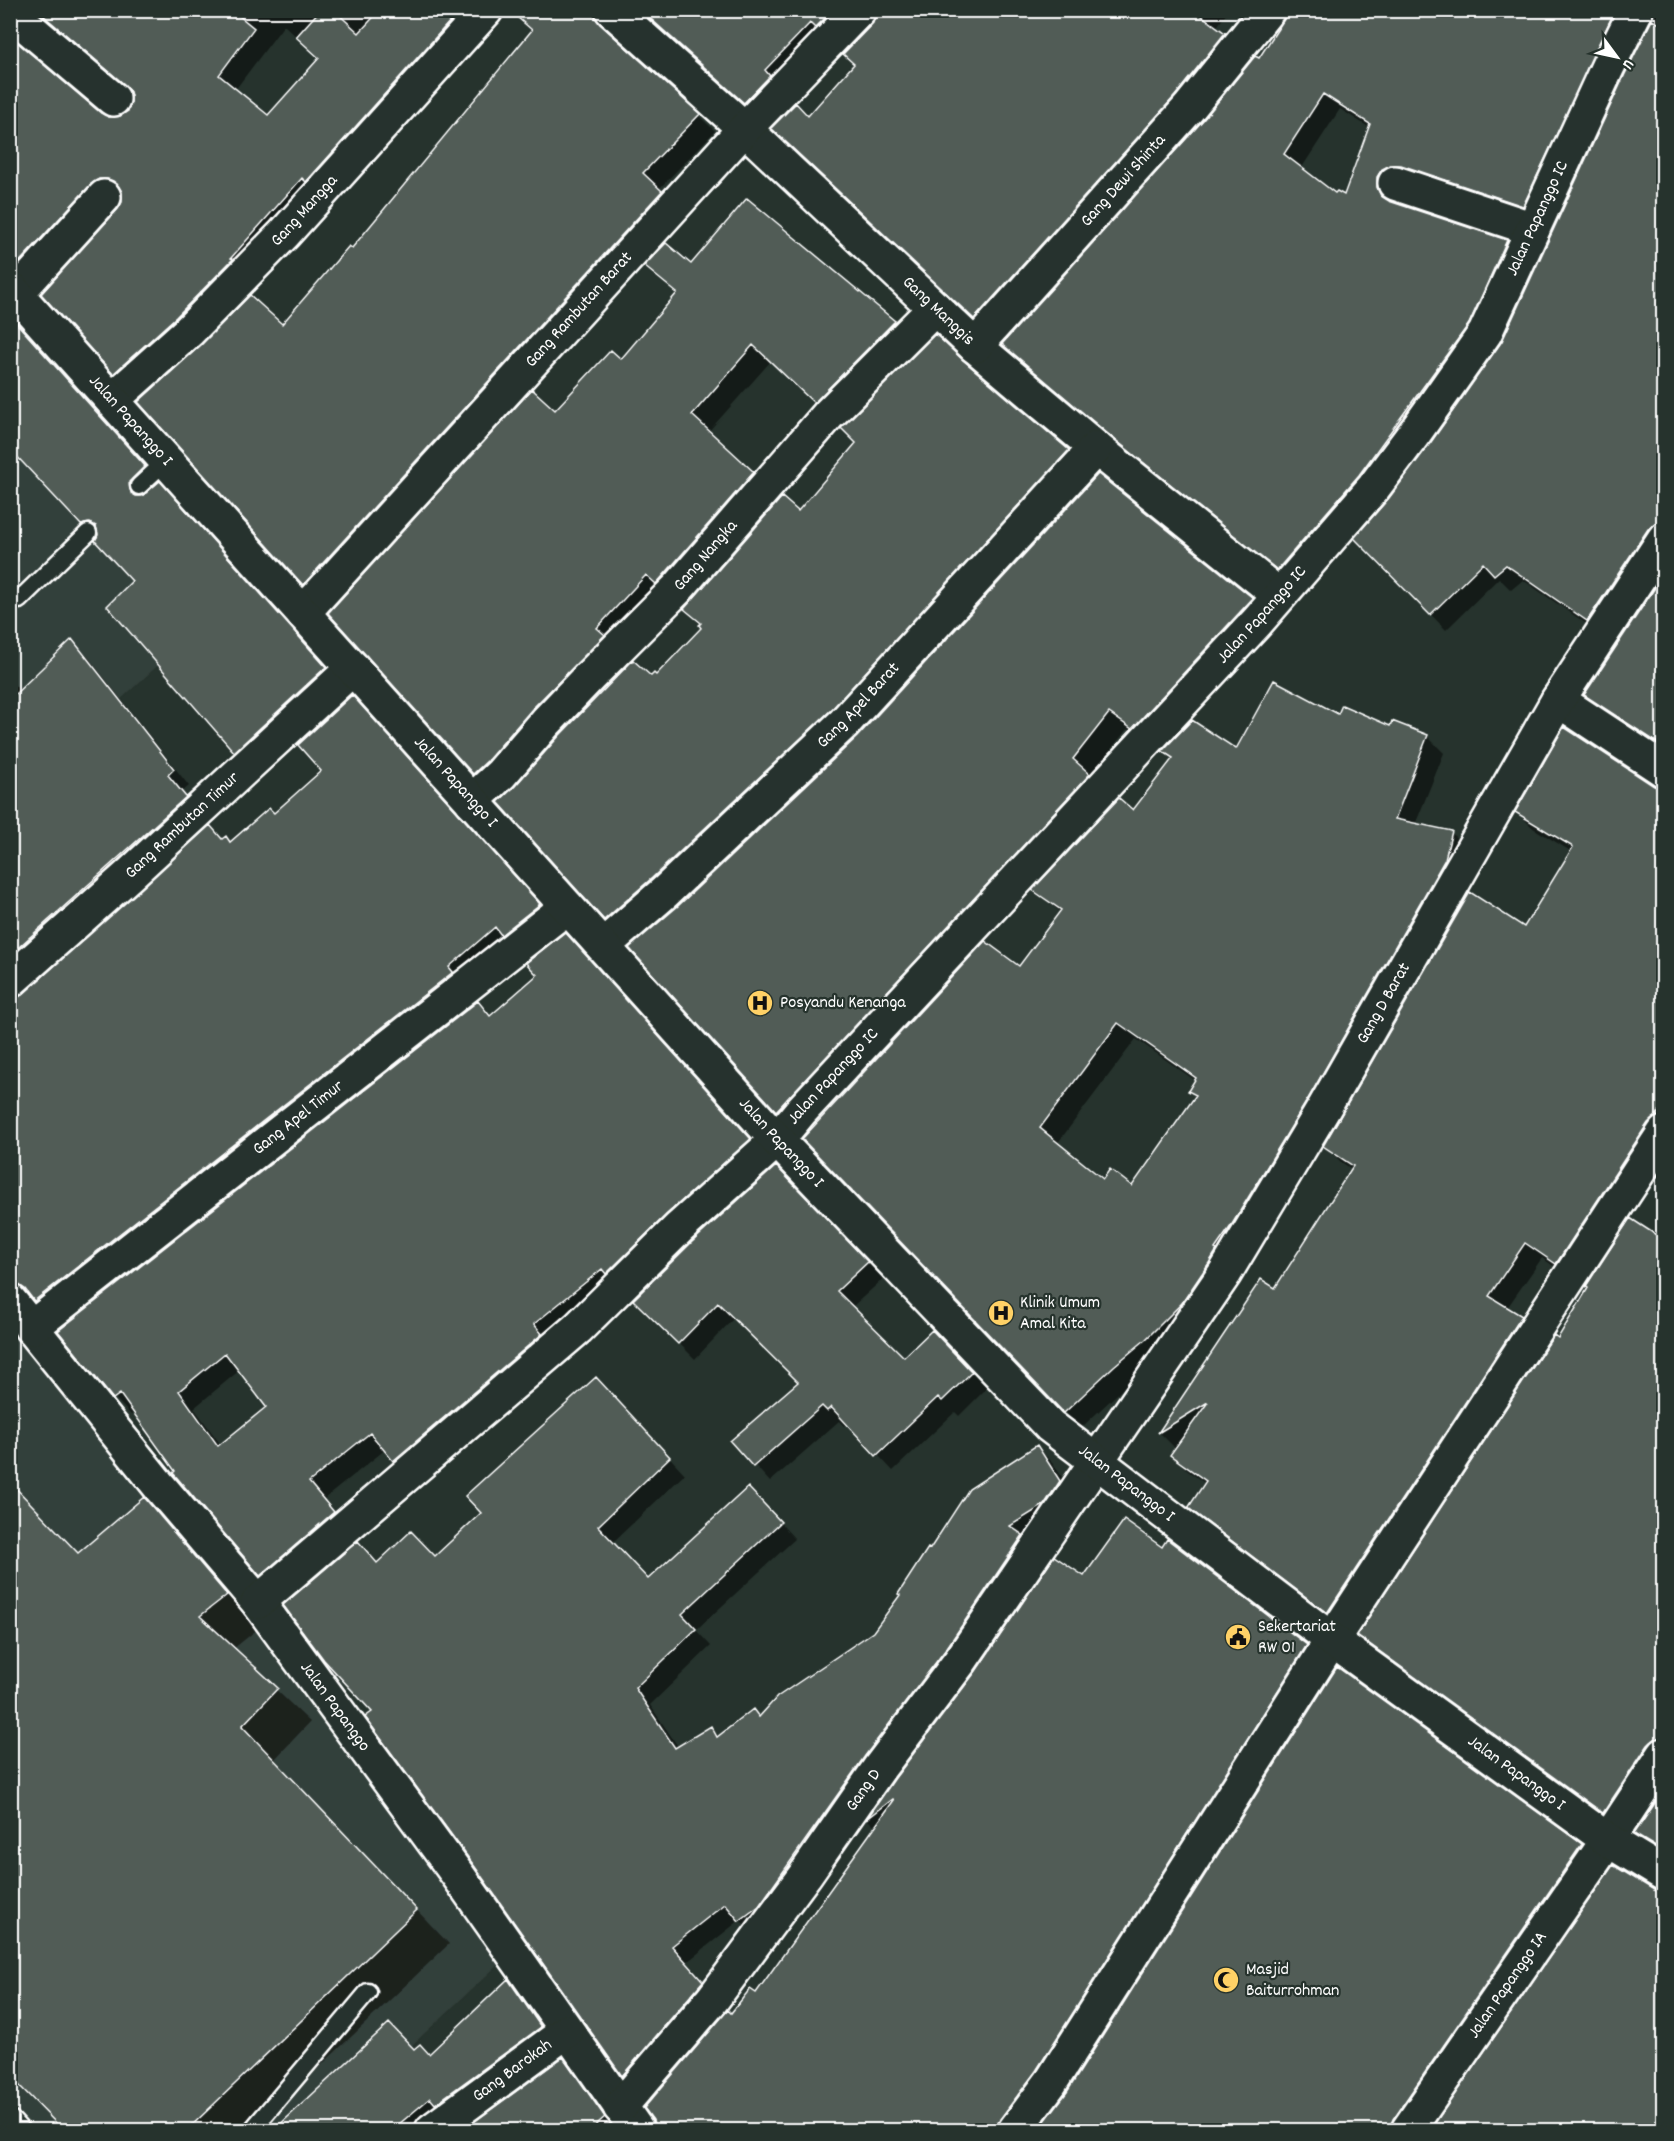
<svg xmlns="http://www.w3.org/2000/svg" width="1674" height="2141" viewBox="0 0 1674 2141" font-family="Dekko,sans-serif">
<rect width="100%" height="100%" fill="#26332d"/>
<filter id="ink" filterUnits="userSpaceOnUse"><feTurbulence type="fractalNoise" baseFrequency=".0167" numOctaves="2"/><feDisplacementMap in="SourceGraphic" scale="12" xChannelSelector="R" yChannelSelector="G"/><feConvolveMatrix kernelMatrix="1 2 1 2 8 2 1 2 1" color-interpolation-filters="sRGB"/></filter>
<g filter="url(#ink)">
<path fill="#333f3a" d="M11,336L243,588L20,791L11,781Z
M10,1303L502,1961L321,2130H11Z"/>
<path fill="#0007" fill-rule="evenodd" d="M34,10H492L130,389L114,373L119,210L124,202L123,194H115L10,293V39L100,115L110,119L120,118L128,112L133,102L131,90L40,13ZM284,25L320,59L268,117L235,90Z
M511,10H618L609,23L610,34L715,131L658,190L677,208L320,600L140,402L282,326L352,250L533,31Z
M640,10H865L761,118Z
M878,10H1229L1216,28L1240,50L991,334L789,144L808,117L856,64Z
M1291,10H1641L1539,221L1393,194L1392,203L1506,241L1522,257L1294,585L1126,449L1020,360L1004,344L1259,60ZM1340,109L1370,128L1344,197L1336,195L1301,169Z
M1656,10H1664V546L1604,636L1523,580L1511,590L1499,578L1446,630L1356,538L1390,499L1503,342L1626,75L1654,19Z
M747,200L894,322L911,339L832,418L771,361L708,432L770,489L491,790L330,613L555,412L621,361L678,295L646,266H691Z
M10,313L19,325L341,684L251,767L109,606L134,581L10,447Z
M1068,451L1084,467L622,935L500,802L651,678L656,677L703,628L686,609L798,513Z
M1098,476L1252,599L1269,616L1149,745L1127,729L1090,776L1106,791L794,1127L632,948L679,907L858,738Z
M1664,577V751L1602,710L1586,694Z
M72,641L88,657L189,786L182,792L201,814L10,987V681L21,691Z
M367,713L555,921L51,1316L15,1282V1001L223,840L231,843L274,815L323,771Z
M1339,716L1391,728L1393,723L1428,737L1444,753L1415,825L1451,833L1468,849L1161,1357L1130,1382L1081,1428L1065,1412L1019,968L1061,913L1035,890L1133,812L1173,760L1165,751L1236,752ZM1136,1039L1196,1081L1190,1091L1196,1097L1133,1188L1103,1181L1057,1144Z
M1654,787L1664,790V1139L1572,1279L1542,1258L1507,1308L1521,1317L1537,1333L1344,1628L1206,1523L1190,1507L1206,1484L1188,1471L1172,1455L1176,1449L1160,1433L1262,1281L1276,1290L1353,1170L1341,1162L1325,1146L1524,929L1572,852L1533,828L1517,812Z
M581,951L766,1156L411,1476L386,1449L324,1499L350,1529L277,1591L261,1575L177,1471L135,1412L131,1415L115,1398L60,1331L478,1003L491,1017ZM240,1370L268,1407L221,1445L194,1408Z
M792,1184L883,1279L852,1307L904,1359L948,1348L987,1388L959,1416L955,1412L893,1471L847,1422L844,1426L839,1421L770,1482L733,1441L800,1382L735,1317L695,1359L635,1300Z
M1664,1229V1762L1620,1828L1375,1651L1359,1635L1559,1340L1658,1238Z
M612,1395L685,1474L612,1543L649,1580L764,1505L795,1539L696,1630L711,1646L650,1705L679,1748L711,1728L719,1737L760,1718L874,1633L930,1551L1037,1447L1053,1463L1075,1498L756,1936L740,1920L687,1962L718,1998L639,2091L623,2075L477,1866L374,1712L358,1543L378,1564L435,1558Z
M10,1482L79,1554L144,1499L177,1532L259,1628L233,1649L310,1722L274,1760L449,1944L253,2130H65L10,2074Z
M1084,1578L1306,1646L1322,1662L1019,2130H657V2127L646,2108L732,2015L757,1995L876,1828L868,1820L896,1779Z
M1338,1669L1581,1846L1597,1862L1412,2130H1040L1068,2093Z
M1664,1792V1857L1652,1850L1636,1834Z
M1614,1867L1654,1891L1664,1894V2130H1432Z
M508,1981L524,1997L556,2043L437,2130H285L281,2126L414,2051L429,2056Z
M563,2059L579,2075L618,2130H466Z"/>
<path fill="#515c57" stroke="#fff" stroke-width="1.5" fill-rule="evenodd" d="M49,10H232L254,28L219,75L268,115L319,58L296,37L320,10H334L359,33L380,10H460L306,182L302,178L231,258L233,259L176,317L113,374L41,294L118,209L122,202V192L117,184L107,179H99L91,184L13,269H10V48L17,42L101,113L109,117L120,116L128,111L131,102L130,92L125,85L44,16Z
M509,10H594V16L600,24L700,114L643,173L662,191L303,585L138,402L202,344L250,295L282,324L349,246L352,248L532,30Z
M641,10H833L815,28L810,23L765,70L770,76L744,103Z
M877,10H1194L1225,33L1175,96L974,319L771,128L796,103L808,116L854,64L843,54L873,23Z
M1290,10H1615L1523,206L1401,165H1391L1382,169L1377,177V187L1381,196L1389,201L1507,240L1469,324L1359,475L1277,570L1108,434L1002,344L1203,120L1255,56L1259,58ZM1323,94L1370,124L1344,195L1337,191L1335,193L1284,154Z
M1652,20L1664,26V521L1655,523L1648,529L1587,621L1506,565L1494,575L1483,563L1430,615L1354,538L1389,498L1431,442L1502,341L1625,74Z
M747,198L895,321L814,403L753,345L692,415L754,472L656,584L646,575L597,628L605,635L532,709L487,761L473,774L328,613L532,389L555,410L611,350L621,359L677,293L644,266L666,243L691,264Z
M10,316L145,466L129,482L131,493L136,496H142L160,481L326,667L234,752L107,606L132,581L95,541L98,535L96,526L90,523L81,525L10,449Z
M935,334L963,360L1069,450L831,710L652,878L604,920L498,802L515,786L560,735L633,660L651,676L654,673L656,675L701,628L699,625L701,623L684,609L782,497L798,511L856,443L841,428Z
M1098,474L1253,598L1132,729L1109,713L1073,759L1090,774L776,1111L629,948L678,906L857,737Z
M1664,574V747L1584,695Z
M72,639L174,769L168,775L186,797L10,955V699Z
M1274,680L1338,714L1342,705L1390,726L1392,721L1428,735L1395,819L1452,831L1445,859L1308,1099L1231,1226L1215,1249L1217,1250L1209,1263L1182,1303L1145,1340L1114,1366L1064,1413L802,1139L985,941L1019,966L1061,910L1032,890L1119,798L1133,810L1173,758L1162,751L1192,720L1236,749ZM1118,1023L1196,1078L1188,1091L1196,1095L1132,1186L1110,1169L1103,1179L1040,1128Z
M352,695L540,904L501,935L495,927L449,967L453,972L34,1301L25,1289L10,1279V999L22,995L210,825L222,839L226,836L230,842L269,808L274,813L321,771L298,745Z
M1564,727L1654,786L1664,789V1104L1656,1116L1648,1123L1556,1264L1525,1243L1489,1296L1522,1316L1327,1613L1188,1508L1206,1481L1170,1455L1208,1402L1158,1433L1261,1279L1275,1288L1353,1166L1323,1146L1470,892L1524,927L1573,847L1515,812Z
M565,932L751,1139L666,1215L606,1274L602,1269L534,1324L542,1334L393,1461L370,1433L309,1482L334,1512L260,1576L173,1473L175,1471L120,1394L113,1399L58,1331L478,1001L490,1016L537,975L526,963ZM225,1353L266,1407L218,1446L179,1391Z
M776,1166L868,1262L837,1291L904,1357L932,1330L972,1372L942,1401L938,1397L876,1456L831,1407L827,1411L822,1406L753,1467L730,1441L798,1382L718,1303L678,1344L633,1300L692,1242Z
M1630,1218L1664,1240V1737L1655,1739L1648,1745L1603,1813L1357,1635L1554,1335L1558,1338L1588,1288L1586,1286Z
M596,1377L670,1457L598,1526L648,1579L748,1487L781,1522L682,1614L696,1629L635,1688L675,1748L711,1726L717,1737L753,1709L759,1717L777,1697L873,1632L900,1595L898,1594L928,1548L930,1549L969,1489L1037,1445L1060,1481L1044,1505L1010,1526L1023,1535L946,1649L865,1756L759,1906L739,1921L725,1904L672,1946L703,1981L622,2076L475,1867L365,1717L372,1712L324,1660L283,1605L358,1541L377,1563L411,1531L435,1556L481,1513L465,1496Z
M10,1482L78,1553L144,1497L227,1595L200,1616L278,1688L242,1726L417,1910L187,2130H63L10,2076Z
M1124,1520L1162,1547L1167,1539L1307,1645L1036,2071L1000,2119L997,2130H655L653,2120L644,2108L728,2010L731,2013L750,1989L756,1993L894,1800L893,1799L866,1820L895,1778L976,1671L1054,1556L1084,1576Z
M1337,1667L1582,1844L1393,2119L1390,2130H1038L1067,2092Z
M1664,1790V1852L1634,1834Z
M1613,1865L1654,1890L1664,1893V2130H1430Z
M508,1979L541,2027L435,2104L430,2098L392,2130H274L389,2023L414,2049L420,2044L429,2054Z
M563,2057L605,2117L590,2130H463Z"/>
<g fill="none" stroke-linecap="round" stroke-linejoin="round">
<g stroke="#fff" stroke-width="21">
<path id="service" d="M139,486L166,461
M19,600L88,533
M10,2118L21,2130
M252,2130L368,1992"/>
</g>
<g stroke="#fff" stroke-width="38">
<g id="minor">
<path id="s1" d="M612,10L745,129L975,346L1096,448L1279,595"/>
<path d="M10,12L113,99"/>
<path d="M1395,183L1533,229"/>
<path d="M16,294L104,197"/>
<path id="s2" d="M975,346L1189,108L1268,10"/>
<path id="s3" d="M112,400L189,331L284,234L486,10"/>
<path id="s4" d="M303,613L734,140L859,10"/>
<path d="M1558,700L1664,770"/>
<path id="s5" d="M472,801L501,774L546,722L590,676L677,589L829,414L935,308"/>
<path id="s6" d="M603,946L665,892L844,723L1096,448"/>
<path id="s7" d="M10,981L128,876L353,668"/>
<path id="s8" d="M10,1301L160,1487L258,1602L460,1878L637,2130"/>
<path id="s9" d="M31,1328L567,907"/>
<path id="s10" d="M258,1602L578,1328L679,1228L777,1140L801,1111L1257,622L1374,487L1416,431L1485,333L1608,66L1636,10"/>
<path id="s11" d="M620,2107L712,2000L805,1875L880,1767L961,1660L1225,1273L1324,1108L1558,700L1664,539"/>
<path id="s12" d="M432,2130L567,2031"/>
<path d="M1015,2130L1051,2082L1332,1640L1664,1133"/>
<path id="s13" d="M1408,2130L1608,1840L1664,1755"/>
</g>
</g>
<g stroke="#fff" stroke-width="38">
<g id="tertiary">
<path id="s14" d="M10,287L777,1140L1050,1426L1332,1640L1608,1840L1664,1874"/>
</g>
</g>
<use href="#service" stroke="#26332d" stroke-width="16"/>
<use href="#minor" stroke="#26332d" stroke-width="33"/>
<use href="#tertiary" stroke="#26332d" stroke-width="33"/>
</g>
</g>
<defs>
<g id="hospital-disc" transform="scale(1.35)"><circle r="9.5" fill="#ffd166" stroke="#26332d"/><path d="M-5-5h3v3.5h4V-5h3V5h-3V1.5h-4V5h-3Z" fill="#111"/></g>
<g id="civic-disc" transform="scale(1.35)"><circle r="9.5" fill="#ffd166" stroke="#26332d"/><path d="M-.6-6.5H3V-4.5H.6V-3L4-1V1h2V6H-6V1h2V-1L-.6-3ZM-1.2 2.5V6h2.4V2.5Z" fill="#111"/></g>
<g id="mosque-disc" transform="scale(1.35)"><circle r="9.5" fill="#ffd166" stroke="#26332d"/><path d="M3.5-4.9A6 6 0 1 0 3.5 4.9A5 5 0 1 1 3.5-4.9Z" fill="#111"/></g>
</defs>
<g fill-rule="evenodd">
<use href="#hospital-disc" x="760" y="1003"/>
<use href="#hospital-disc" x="1001" y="1313"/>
<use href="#civic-disc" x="1238" y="1637"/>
<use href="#mosque-disc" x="1226" y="1980"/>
</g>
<g text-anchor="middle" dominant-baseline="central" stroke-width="4.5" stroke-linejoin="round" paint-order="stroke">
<g font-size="18" fill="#fff" stroke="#26332d">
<text stroke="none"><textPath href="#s2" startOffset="222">Gang Dewi Shinta</textPath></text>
<text stroke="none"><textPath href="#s3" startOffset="270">Gang Mangga</textPath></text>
<text stroke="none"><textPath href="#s10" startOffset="1896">Jalan Papanggo IC</textPath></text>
<text stroke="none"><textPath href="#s4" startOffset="410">Gang Rambutan Barat</textPath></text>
<text stroke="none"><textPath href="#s1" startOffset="444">Gang Manggis</textPath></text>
<text stroke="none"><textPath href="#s14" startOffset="180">Jalan Papanggo I</textPath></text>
<text stroke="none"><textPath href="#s5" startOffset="339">Gang Nangka</textPath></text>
<text stroke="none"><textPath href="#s10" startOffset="1410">Jalan Papanggo IC</textPath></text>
<text stroke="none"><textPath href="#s6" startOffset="351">Gang Apel Barat</textPath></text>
<text stroke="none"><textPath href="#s14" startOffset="666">Jalan Papanggo I</textPath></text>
<text stroke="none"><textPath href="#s7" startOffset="232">Gang Rambutan Timur</textPath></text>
<text stroke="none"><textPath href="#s11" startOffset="1344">Gang D Barat</textPath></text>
<text stroke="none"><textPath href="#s10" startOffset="780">Jalan Papanggo IC</textPath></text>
<text stroke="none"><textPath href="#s9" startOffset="340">Gang Apel Timur</textPath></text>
<text stroke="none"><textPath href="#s14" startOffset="1152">Jalan Papanggo I</textPath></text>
<text stroke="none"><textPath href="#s14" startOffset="1638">Jalan Papanggo I</textPath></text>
<text stroke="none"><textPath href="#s8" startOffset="520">Jalan Papanggo</textPath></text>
<text stroke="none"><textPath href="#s14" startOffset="2124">Jalan Papanggo I</textPath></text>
<text stroke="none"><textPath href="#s11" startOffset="400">Gang D</textPath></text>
<text stroke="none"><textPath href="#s13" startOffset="176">Jalan Papanggo IA</textPath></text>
<text stroke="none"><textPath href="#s12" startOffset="100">Gang Barokah</textPath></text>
</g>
<g font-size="18" fill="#fff" stroke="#26332d" text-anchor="start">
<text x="780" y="1003">Posyandu Kenanga</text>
<text x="1020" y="1303">Klinik Umum<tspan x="1020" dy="21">Amal Kita</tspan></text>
<text x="1258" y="1627">Sekertariat<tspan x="1258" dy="21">RW 01</tspan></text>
<text x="1246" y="1970">Masjid<tspan x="1246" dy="21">Baiturrohman</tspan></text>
</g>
</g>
<rect width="1674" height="2141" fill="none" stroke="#26332d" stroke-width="36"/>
<rect x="18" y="18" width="1638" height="2105" fill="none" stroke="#fff" stroke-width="2" filter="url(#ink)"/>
<g transform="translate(1617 57) rotate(123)" stroke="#26332d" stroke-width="4.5" paint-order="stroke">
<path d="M0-4.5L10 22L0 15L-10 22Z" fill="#ffffff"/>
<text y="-9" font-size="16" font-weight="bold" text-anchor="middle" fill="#ffffff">U</text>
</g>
</svg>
